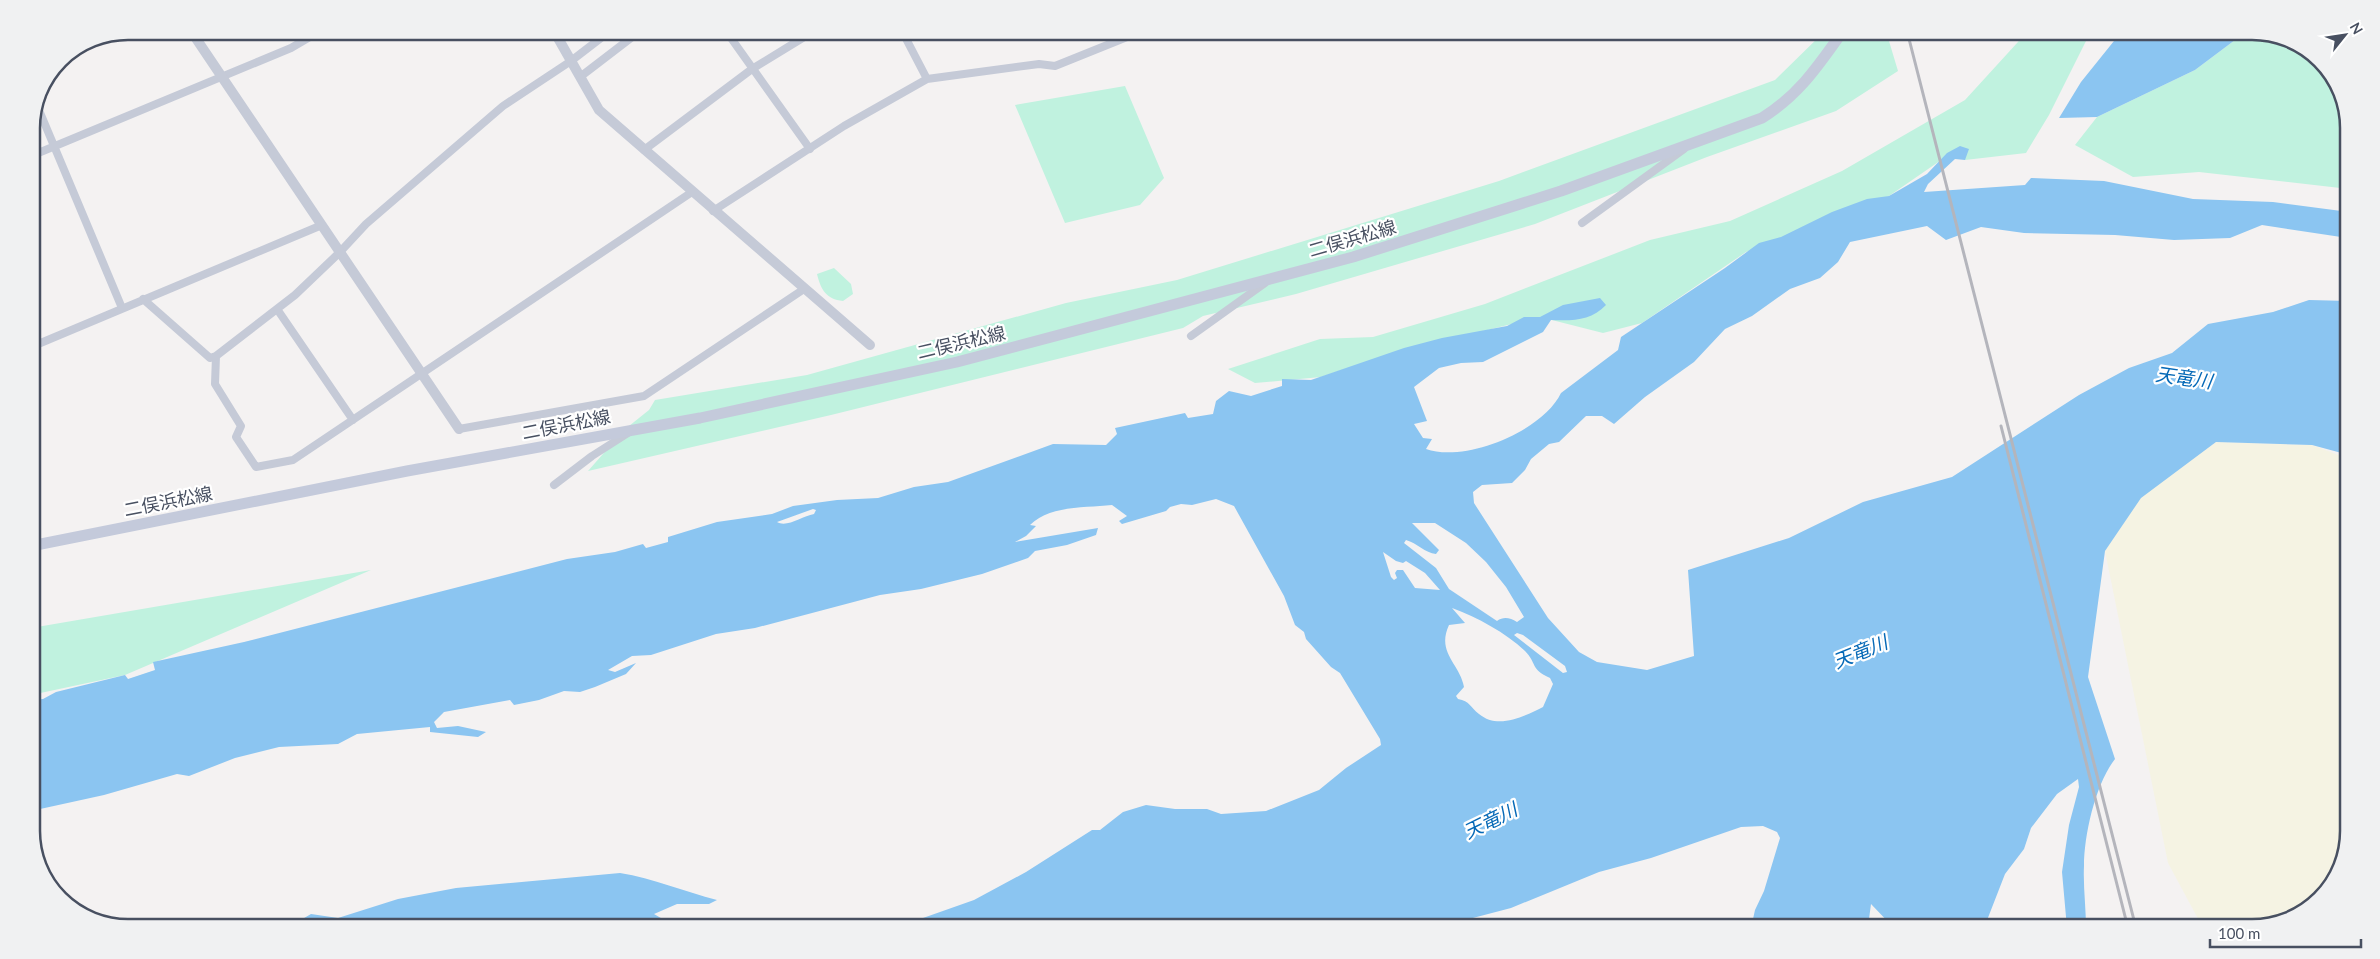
<svg xmlns="http://www.w3.org/2000/svg" width="2380" height="959" viewBox="0 0 2380 959" font-family="Lato,'Noto Sans JP',sans-serif">
<rect width="100%" height="100%" fill="#f4f2f2"/>
<path fill="#c0f2df" d="M1825,31H1886L1898,71L1836,111L1707,157L1535,224L1296,294L1203,316L1183,328L831,415L588,471L624,430L649,410L655,400L807,375L1066,303L1177,280L1499,181L1775,80Z
M2028,31H2091L2049,115L2026,153L1965,160L1960,147L1889,196L1746,252L1642,323L1603,333L1540,317L1390,354L1321,377L1255,383L1228,369L1320,339L1373,337L1485,304L1650,240L1730,221L1842,171L1965,100Z
M2247,31L2289,39L2332,74L2349,122V189L2199,172L2133,177L2075,145L2097,117L2195,70Z
M1125,86L1164,178L1140,205L1065,223L1015,105Z
M834,268L851,284L853,294L843,301C826,299 821,290 817,274Z
M371,570L125,675L31,695V628Z"/>
<path fill="#f5f3e3" d="M2216,442L2312,445L2349,459V831L2341,868L2306,911L2252,928H2203L2168,863L2105,551L2141,497Z"/>
<path fill="#8bc5f1" fill-rule="evenodd" d="M2130,31H2247L2195,70L2097,117L2059,118L2081,82L2118,36Z
M1960,146L1969,149L1965,160L1955,159L1928,184L1924,192L2025,185L2031,178L2104,181L2193,199L2273,202L2349,212V234L2341,237L2262,225L2230,238L2174,240L2115,235L2024,233L1981,227L1946,240L1927,226L1850,242L1838,262L1820,278L1790,289L1752,316L1725,329L1694,362L1645,397L1614,424L1602,416H1586L1559,442L1549,444L1531,459L1525,470L1512,483L1482,485L1473,492L1474,503L1548,618L1579,652L1597,662L1647,670L1694,656L1688,570L1789,538L1863,502L1952,477L2079,395L2129,368L2172,353L2208,324L2273,312L2309,300L2349,301V455L2312,445L2216,442L2141,498L2105,551L2088,677L2115,759C2096,783 2084,834 2084,866C2083,886 2086,907 2086,928H2067L2062,872L2069,825L2079,787L2078,779L2057,794L2031,828L2024,849L2005,874L1984,928H1894L1871,904L1869,919L1863,928H1751L1755,910L1764,891L1780,838L1777,832L1763,826L1741,827L1651,858L1599,872L1511,908L1469,919L1453,928H884L906,924L974,900L1026,872L1092,830H1100L1123,812L1146,805L1175,809H1207L1221,814L1266,811L1319,790L1346,768L1381,745L1380,739L1340,673L1331,667L1306,639L1304,632L1295,625L1284,596L1234,506L1216,499L1192,505L1181,504L1170,507L1166,511L1122,524L1119,521L1127,516L1112,505C1086,508 1050,505 1030,525L1036,526L1026,536L1015,542L1098,528L1096,535L1067,545L1035,551L1028,558L982,574L921,589L880,595L755,628L716,634L651,655L632,656L608,670L615,672L636,663L626,674L595,687L580,692L564,691L539,700L514,705L510,700L444,712L434,722L437,728L458,726L486,732L478,737L430,732V727L357,734L338,744L279,747L235,758L189,776L177,774L104,795L31,811V700L43,699L56,692L125,675L128,679L155,670L153,662L244,642L567,559L615,552L643,544L646,548L668,542V537L717,522L772,514L793,506L837,500L878,498L914,487L948,482L1053,444L1106,445L1117,434L1115,428L1185,413L1188,418L1213,414L1216,401L1229,391L1251,396L1282,386V379L1311,380L1404,348L1442,338L1507,326L1524,317H1540L1563,305L1600,298L1606,305C1591,321 1572,321 1551,320L1543,332L1483,362L1461,363L1439,368L1414,387L1427,421L1414,424L1423,438L1432,439L1426,449C1465,463 1543,431 1561,393L1618,350L1621,337L1725,268L1759,243L1781,237L1832,212L1867,199L1889,196L1927,174L1947,153ZM813,509L816,510L814,514C802,516 787,528 777,522ZM1412,523H1435L1466,543L1486,562L1506,587L1524,617L1517,622C1510,618 1504,616 1497,621L1449,589L1436,568L1404,543L1406,540C1417,543 1425,553 1436,554L1439,550ZM1383,552L1396,561L1403,563L1406,561L1425,573L1440,590L1415,588L1403,570H1397L1395,573L1397,578L1394,580L1391,577ZM1452,608C1477,617 1506,633 1525,651C1537,663 1530,669 1550,678L1553,684L1543,707C1525,716 1498,730 1479,714C1470,707 1470,701 1458,699L1456,696L1464,687C1460,664 1436,653 1449,625L1465,623ZM1517,633L1523,635L1565,666L1567,672L1563,673L1514,635Z
M620,873C653,878 685,892 717,900L709,904H677L654,914L678,928H287L311,914L338,918L398,899L456,888Z"/>
<g fill="none" stroke-linecap="round" stroke-linejoin="round">
<path stroke="#c5cad7" stroke-width="8" d="M726,31L810,149
M902,31L927,79
M1811,31H1822
M580,77L640,31
M36,103L122,308
M644,150L752,69L814,31
M31,156L291,48L320,31
M713,211L844,126L927,79L1039,64L1055,66L1142,31
M1582,223L1684,149
M143,299L210,358L216,356L295,295L340,252L366,224L503,106L571,61L610,31
M277,309L353,420
M1191,336L1265,283
M31,347L322,225
M216,356L215,384L241,426L236,437L256,467L293,460L692,192
M459,429L644,396L804,289
M554,485L592,456L628,433"/>
<path stroke="#c5cad7" stroke-width="10" d="M191,31L459,429
M554,31L599,110L870,345"/>
<path stroke="#c4cadb" stroke-width="11" d="M31,546L407,471L700,418L957,362L1353,257L1561,191L1762,118C1799,95 1818,66 1843,31"/>
<path stroke="#b4b5bc" stroke-width="3" d="M1907,31L2136,928
M2001,426L2128,928"/>
</g>
<g text-anchor="middle" dominant-baseline="central" stroke-width="4.5" stroke-linejoin="round" paint-order="stroke">
<g font-size="18" fill="#485061" stroke="#fff">
<text transform="translate(1352 238) rotate(-16)">二俣浜松線</text>
<text transform="translate(961 342) rotate(-13)">二俣浜松線</text>
<text transform="translate(566 424) rotate(-11)">二俣浜松線</text>
<text transform="translate(168 501) rotate(-11)">二俣浜松線</text>
</g>
<g font-size="19" font-style="italic" fill="#0569b7" stroke="#fff">
<text transform="translate(2184 377) rotate(8)">天竜川</text>
<text transform="translate(1860 651) rotate(-22)">天竜川</text>
<text transform="translate(1490 820) rotate(-26)">天竜川</text>
</g>
</g>
<path d="M0 0H2380V959H0ZM128 40H2252A88 88 0 0 1 2340 128V831A88 88 0 0 1 2252 919H128A88 88 0 0 1 40 831V128A88 88 0 0 1 128 40Z" fill="#f0f1f2" fill-rule="evenodd"/>
<path fill="none" stroke="#485061" stroke-width="2.5" d="M128 40H2252A88 88 0 0 1 2340 128V831A88 88 0 0 1 2252 919H128A88 88 0 0 1 40 831V128A88 88 0 0 1 128 40Z"/>
<g transform="translate(2345 35) rotate(60)" stroke="#ffffff" stroke-width="4" paint-order="stroke">
<path d="M0-4L9 19L0 12L-9 19Z" fill="#485061"/>
<text y="-8" font-size="14" font-weight="bold" text-anchor="middle" fill="#485061">N</text>
</g>
<path d="M2210 939v8h151v-8" fill="none" stroke="#485061" stroke-width="2.5"/>
<text x="2218" y="939" font-size="15" fill="#485061" stroke="#ffffff" stroke-width="4" paint-order="stroke">100 m</text>
</svg>
